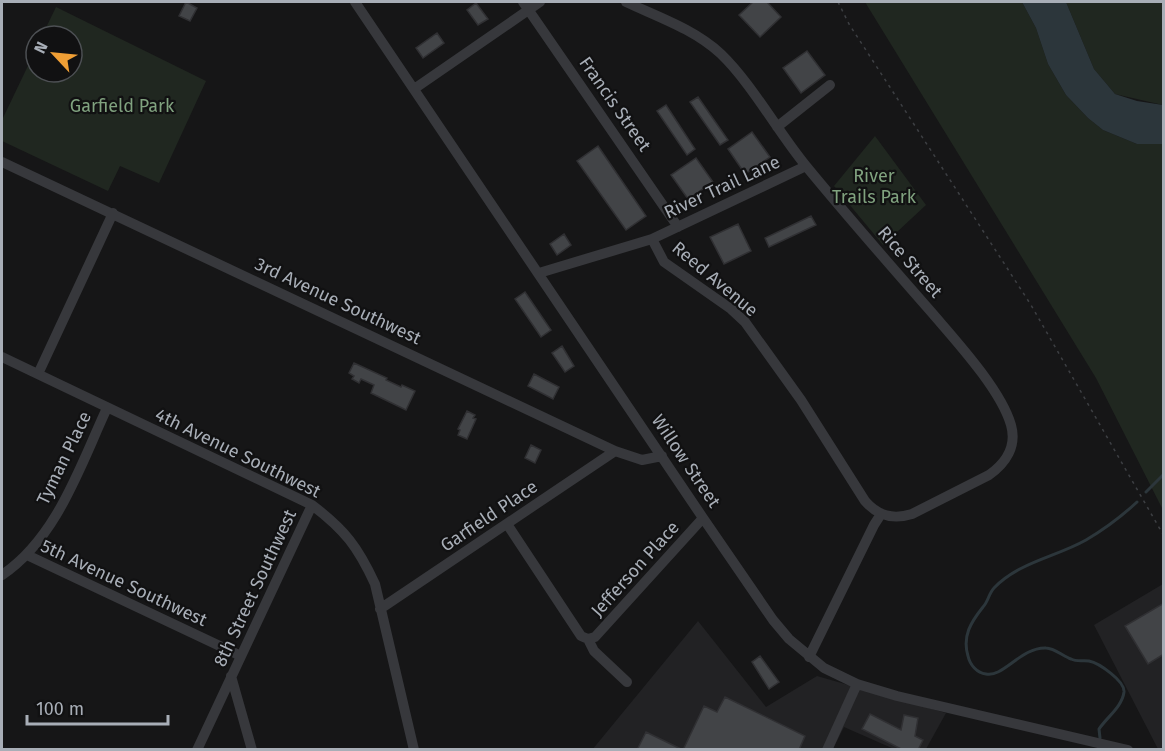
<svg xmlns="http://www.w3.org/2000/svg" width="1165" height="751" viewBox="0 0 1165 751" font-family="'Fira Sans',sans-serif">
<rect width="100%" height="100%" fill="#161617"/>
<path fill="#222224" d="M1163,584V749H1158L1094,625Z
M698,621L766,707L817,676L946,713L926,749H894L844,727L833,749L592,750Z"/>
<path fill="#202720" d="M865,2H1022L1036,28L1048,64L1066,95L1088,118L1103,130L1137,144H1163V510L1096,378Z
M1066,2H1163V105L1115,94L1094,69Z
M56,7L206,81L159,183L120,166L108,191L2,141V120L36,49V72H72V36H42Z
M875,136L926,205L883,245L834,186Z"/>
<path fill="#2c363b" d="M1022,2H1066L1094,69L1115,94L1137,101L1163,105V144H1137L1103,130L1088,118L1066,95L1048,64L1036,28Z"/>
<g fill="none" stroke-linecap="round" stroke-linejoin="round">
<path stroke="#2c363b" stroke-width="3" d="M1146,492L1164,474
M1100,738L1099,729C1107,717 1122,707 1124,692C1125,681 1099,663 1089,661C1083,660 1077,662 1071,659C1063,656 1054,648 1046,648C1021,647 1003,678 986,674C977,673 970,665 968,656C962,636 971,622 983,607C988,602 989,593 994,588C1019,562 1056,557 1086,540C1103,530 1123,515 1137,502"/>
</g>
<path fill="#424447" stroke="#303033" stroke-width="1.5" d="M186,2L197,8L190,21L179,16Z
M753,2H767L781,17L760,37L739,15Z
M476,3L488,19L478,25L467,10Z
M437,33L444,43L423,58L416,48Z
M807,51L825,75L801,93L783,68Z
M698,97L728,140L720,145L690,102Z
M666,105L695,149L687,155L657,111Z
M752,132L770,157L745,174L728,149Z
M598,146L646,216L626,230L577,161Z
M696,158L713,182L688,199L671,175Z
M811,216L816,225L769,247L765,238Z
M738,224L751,251L724,264L710,237Z
M564,234L571,245L557,255L550,244Z
M525,292L551,330L541,337L515,299Z
M562,346L574,366L565,372L552,353Z
M354,363L387,378L386,380L401,387L402,385L415,391L406,410L371,393L374,385L361,379L359,383L352,379L354,376L349,373Z
M534,374L559,387L553,399L528,386Z
M467,411L475,415L473,418L476,419L467,439L458,435L460,430L458,429Z
M531,445L541,450L535,463L525,458Z
M1164,603V654L1148,664L1125,626Z
M760,656L779,682L769,689L752,662Z
M725,697L805,736L799,750H683L704,706L717,712Z
M870,714L901,730L904,715L918,718L915,736L923,740L918,750H903L862,729Z
M646,732L683,750H637Z"/>
<g fill="none" stroke-linecap="round" stroke-linejoin="round">
<path stroke="#3d3f43" stroke-width="1.5" stroke-dasharray="3 4.5" stroke-linecap="butt" d="M838,2L849,24L1031,305L1164,536"/>
<path stroke="#37383c" stroke-width="10" d="M355,2L703,518L773,620L789,639L824,668L857,684L897,696L1128,750
M523,2L678,227
M414,89L540,2
M777,127L830,85
M2,162L615,451L642,460L662,456
M652,239L806,166
M539,273L652,239L664,262L731,309L745,322L801,400L865,501C878,516 893,520 912,514L989,475C1006,463 1017,446 1011,425C1001,390 957,342 933,314C890,265 847,216 806,166C778,132 752,84 721,54C694,29 658,17 626,2
M2,357L312,505C345,530 358,547 375,584L414,750
M38,374L113,213
M507,524L581,636L588,639
M27,555L241,656
M2,575C57,538 80,466 107,408
M380,609L615,451
M588,639L595,637L703,518
M588,639L594,651L627,682
M809,657L874,525L881,514
M231,676L252,750
M197,750L312,505
M827,750L857,684"/>
</g>
<g text-anchor="middle" dominant-baseline="central" stroke-width="4.5" stroke-linejoin="round" paint-order="stroke">
<g font-size="18" fill="#a8aeb7" stroke="#111112">
<text transform="translate(615 104) rotate(55)">Francis Street</text>
<text transform="translate(722 187) rotate(-25)">River Trail Lane</text>
<text transform="translate(910 262) rotate(49)">Rice Street</text>
<text transform="translate(715 279) rotate(40)">Reed Avenue</text>
<text transform="translate(338 301) rotate(25)">3rd Avenue Southwest</text>
<text transform="translate(238 453) rotate(26)">4th Avenue Southwest</text>
<text transform="translate(64 458) rotate(-64)">Tyman Place</text>
<text transform="translate(686 461) rotate(56)">Willow Street</text>
<text transform="translate(489 516) rotate(-34)">Garfield Place</text>
<text transform="translate(635 569) rotate(-48)">Jefferson Place</text>
<text transform="translate(124 583) rotate(25)">5th Avenue Southwest</text>
<text transform="translate(255 588) rotate(-65)">8th Street Southwest</text>
</g>
<g font-size="18" fill="#80a27f" stroke="#111112">
<text x="122" y="106">Garfield Park</text>
<text x="874" y="176">River<tspan x="874" dy="21">Trails Park</tspan></text>
</g>
</g>
<rect width="1165" height="751" fill="none" stroke="#a8aeb7" stroke-width="6"/>
<g transform="translate(54 54) rotate(296)"><circle r="28" fill="#111112" stroke="#4d5054" stroke-width="1.5"/>
<path d="M0-4.5L10 22L0 15L-10 22Z" fill="#f09f35"/>
<text y="-9" font-size="16" font-weight="bold" text-anchor="middle" fill="#a8aeb7">N</text>
</g>
<path d="M27 715v9h141v-9" fill="none" stroke="#a8aeb7" stroke-width="3"/>
<text x="36" y="715" font-size="18" fill="#a8aeb7" stroke="#111112" stroke-width="4.5" paint-order="stroke">100 m</text>
</svg>
